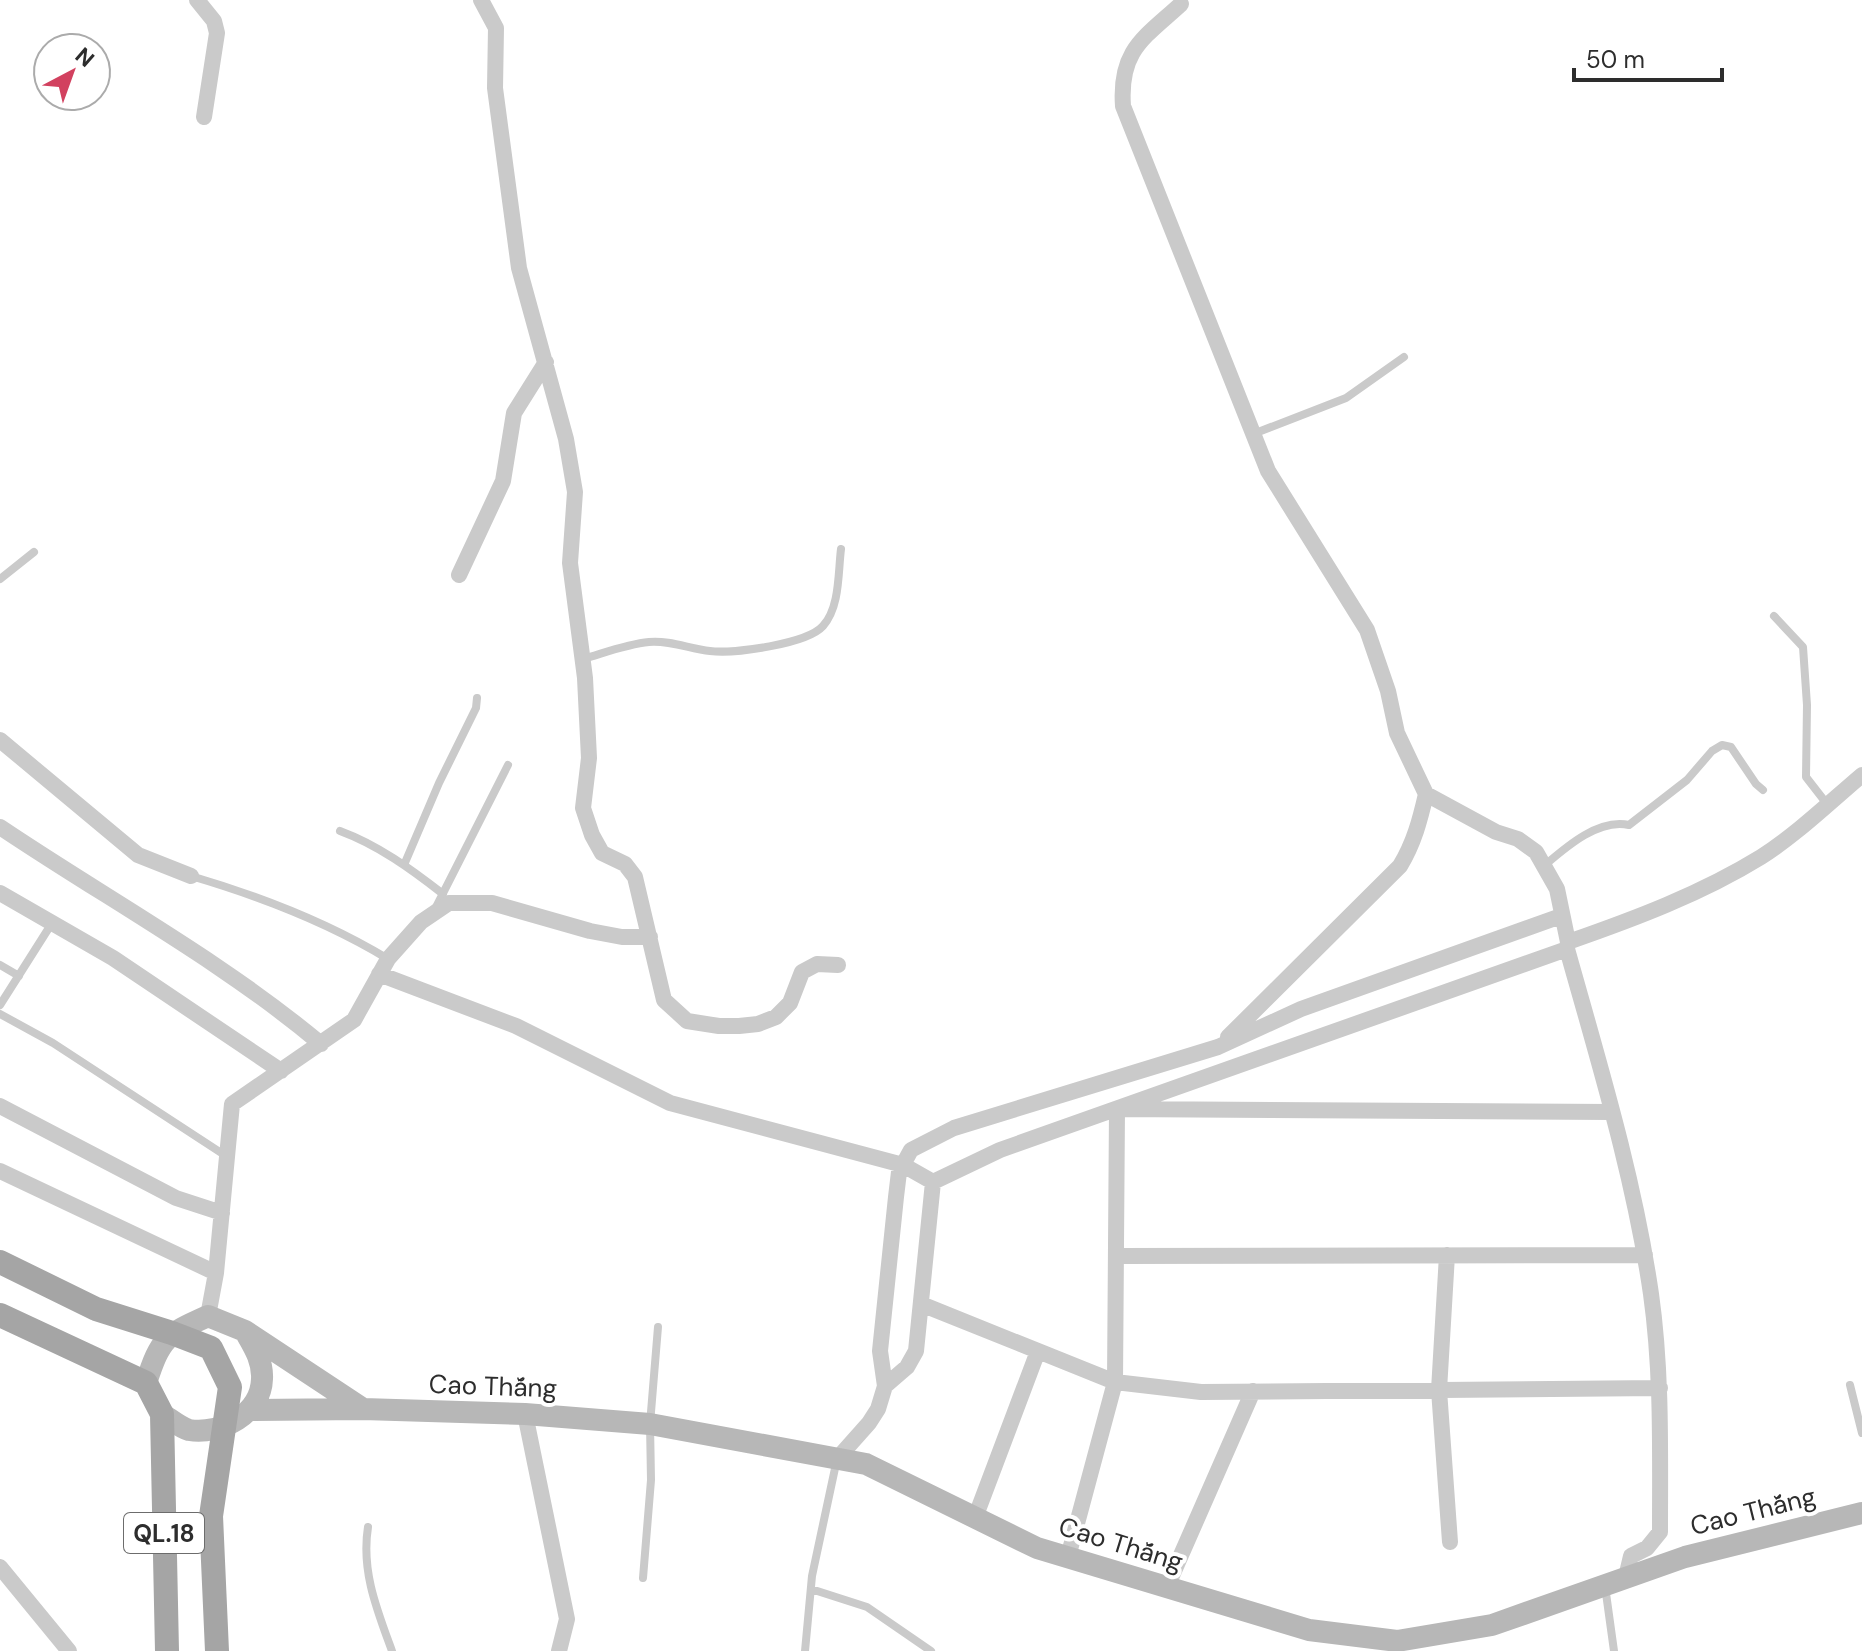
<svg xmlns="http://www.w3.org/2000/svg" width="1862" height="1651" viewBox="0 0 1862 1651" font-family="'DM Sans',sans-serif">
<rect width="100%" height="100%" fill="#fff"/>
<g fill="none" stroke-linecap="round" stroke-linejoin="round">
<path stroke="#cacaca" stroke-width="8" d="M1253,434L1346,398L1404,357
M0,579L34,552
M1774,616L1803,647L1807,705L1806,777L1827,804
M583,659C604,653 627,644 649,642C670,640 690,649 710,651C734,654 807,644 823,626C840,607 838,573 841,549
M340,831C378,845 411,869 443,894
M404,865L439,783L476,708L477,698
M1545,865C1566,847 1599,818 1629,825L1687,780L1712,751L1722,745L1731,747L1756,784L1763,790
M191,876C259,896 327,922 388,959
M435,909L508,765
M0,965L19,976
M0,1005L52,923
M0,1014L53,1043L226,1156
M1850,1385L1862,1433
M368,1527C361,1571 377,1610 392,1651
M643,1578L651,1480L650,1424L658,1327
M1605,1586L1614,1651
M811,1589L867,1607L931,1651
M805,1651L812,1576L837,1459"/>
<path stroke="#cacaca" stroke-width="16" d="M197,0L214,21L217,33L204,117
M481,0L496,28L495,88L519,268L566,439L575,492L570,563L585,678L589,758L583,808L592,835L602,853L625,864L635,877L664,1000L687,1021L719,1026H739L758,1024L776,1017L790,1003L802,972L817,964L838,965
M1181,4C1144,38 1119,50 1123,106L1268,471L1367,630L1388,691L1397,733L1426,794L1496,832L1518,839L1536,852L1557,889L1568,942L1567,949C1599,1063 1634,1177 1651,1294C1662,1372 1660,1452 1660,1532L1647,1548L1631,1556L1626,1577
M459,575L503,481L514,413L546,362
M0,740L138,855L191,876
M0,827C107,899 222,961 321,1044
M0,893L113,958L281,1071
M1568,942C1634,919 1701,894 1761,857C1797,834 1829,803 1862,775
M379,974L516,1026L670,1103L903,1165L933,1182
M1228,1037L1400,866C1414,843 1420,820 1426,794
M0,1106L176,1198L222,1213
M0,1171L216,1273
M1447,1255L1439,1390L1450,1542
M1116,1256L1645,1255
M921,1304L1115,1382L1201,1392L1660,1388
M208,1316L216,1273L232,1104L354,1020L388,959L421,922L449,903H492L590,931L622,937H650
M885,1386L907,1367L916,1351L933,1182L1000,1150L1567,949
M525,1414L567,1619L559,1651
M837,1459L869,1423L878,1409L885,1386L880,1351L896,1197L899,1172L911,1150L954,1128L1218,1047L1301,1009L1561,916
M975,1518L1038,1351
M1068,1557L1115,1382L1117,1109L1612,1112
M0,1567L69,1651
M1167,1587L1253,1391"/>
<path stroke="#b7b7b7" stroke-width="22" d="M146,1383C161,1337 166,1335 208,1316L245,1331L363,1409
M250,1410L363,1409L525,1414L650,1424L866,1464L1037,1548L1309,1630L1397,1641L1492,1625L1685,1557L1862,1513
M162,1414C170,1419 181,1428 189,1430C221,1435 261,1414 262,1379C263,1361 254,1347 246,1333"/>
<path stroke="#a5a5a5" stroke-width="24" d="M0,1262L96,1309L172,1333L211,1348L230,1387L211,1516L217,1651
M0,1315L146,1383L162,1414L167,1651"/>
</g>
<g text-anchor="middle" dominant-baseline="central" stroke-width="8" stroke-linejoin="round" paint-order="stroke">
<rect fill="#fff" stroke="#6c6c6c" stroke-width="2" x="124" y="1513" width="80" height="40" rx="6"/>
<g font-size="24" font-weight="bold" fill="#2d2d2d">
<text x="164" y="1533">QL.18</text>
</g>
<g font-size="26" fill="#2d2d2d" stroke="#fff">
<text transform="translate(493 1386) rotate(2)">Cao Thắng</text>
<text transform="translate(1753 1511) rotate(-14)">Cao Thắng</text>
<text transform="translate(1121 1544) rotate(17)">Cao Thắng</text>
</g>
</g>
<g transform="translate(72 72) rotate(41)"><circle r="38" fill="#ffffff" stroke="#ababab" stroke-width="2"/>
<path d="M0-6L14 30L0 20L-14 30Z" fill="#d2415f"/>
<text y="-12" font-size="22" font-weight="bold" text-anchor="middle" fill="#2d2d2d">N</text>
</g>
<path d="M1574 68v12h148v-12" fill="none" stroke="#2d2d2d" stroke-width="4"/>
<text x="1586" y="68" font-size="24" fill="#2d2d2d" stroke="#ffffff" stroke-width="6" paint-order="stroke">50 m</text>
</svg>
